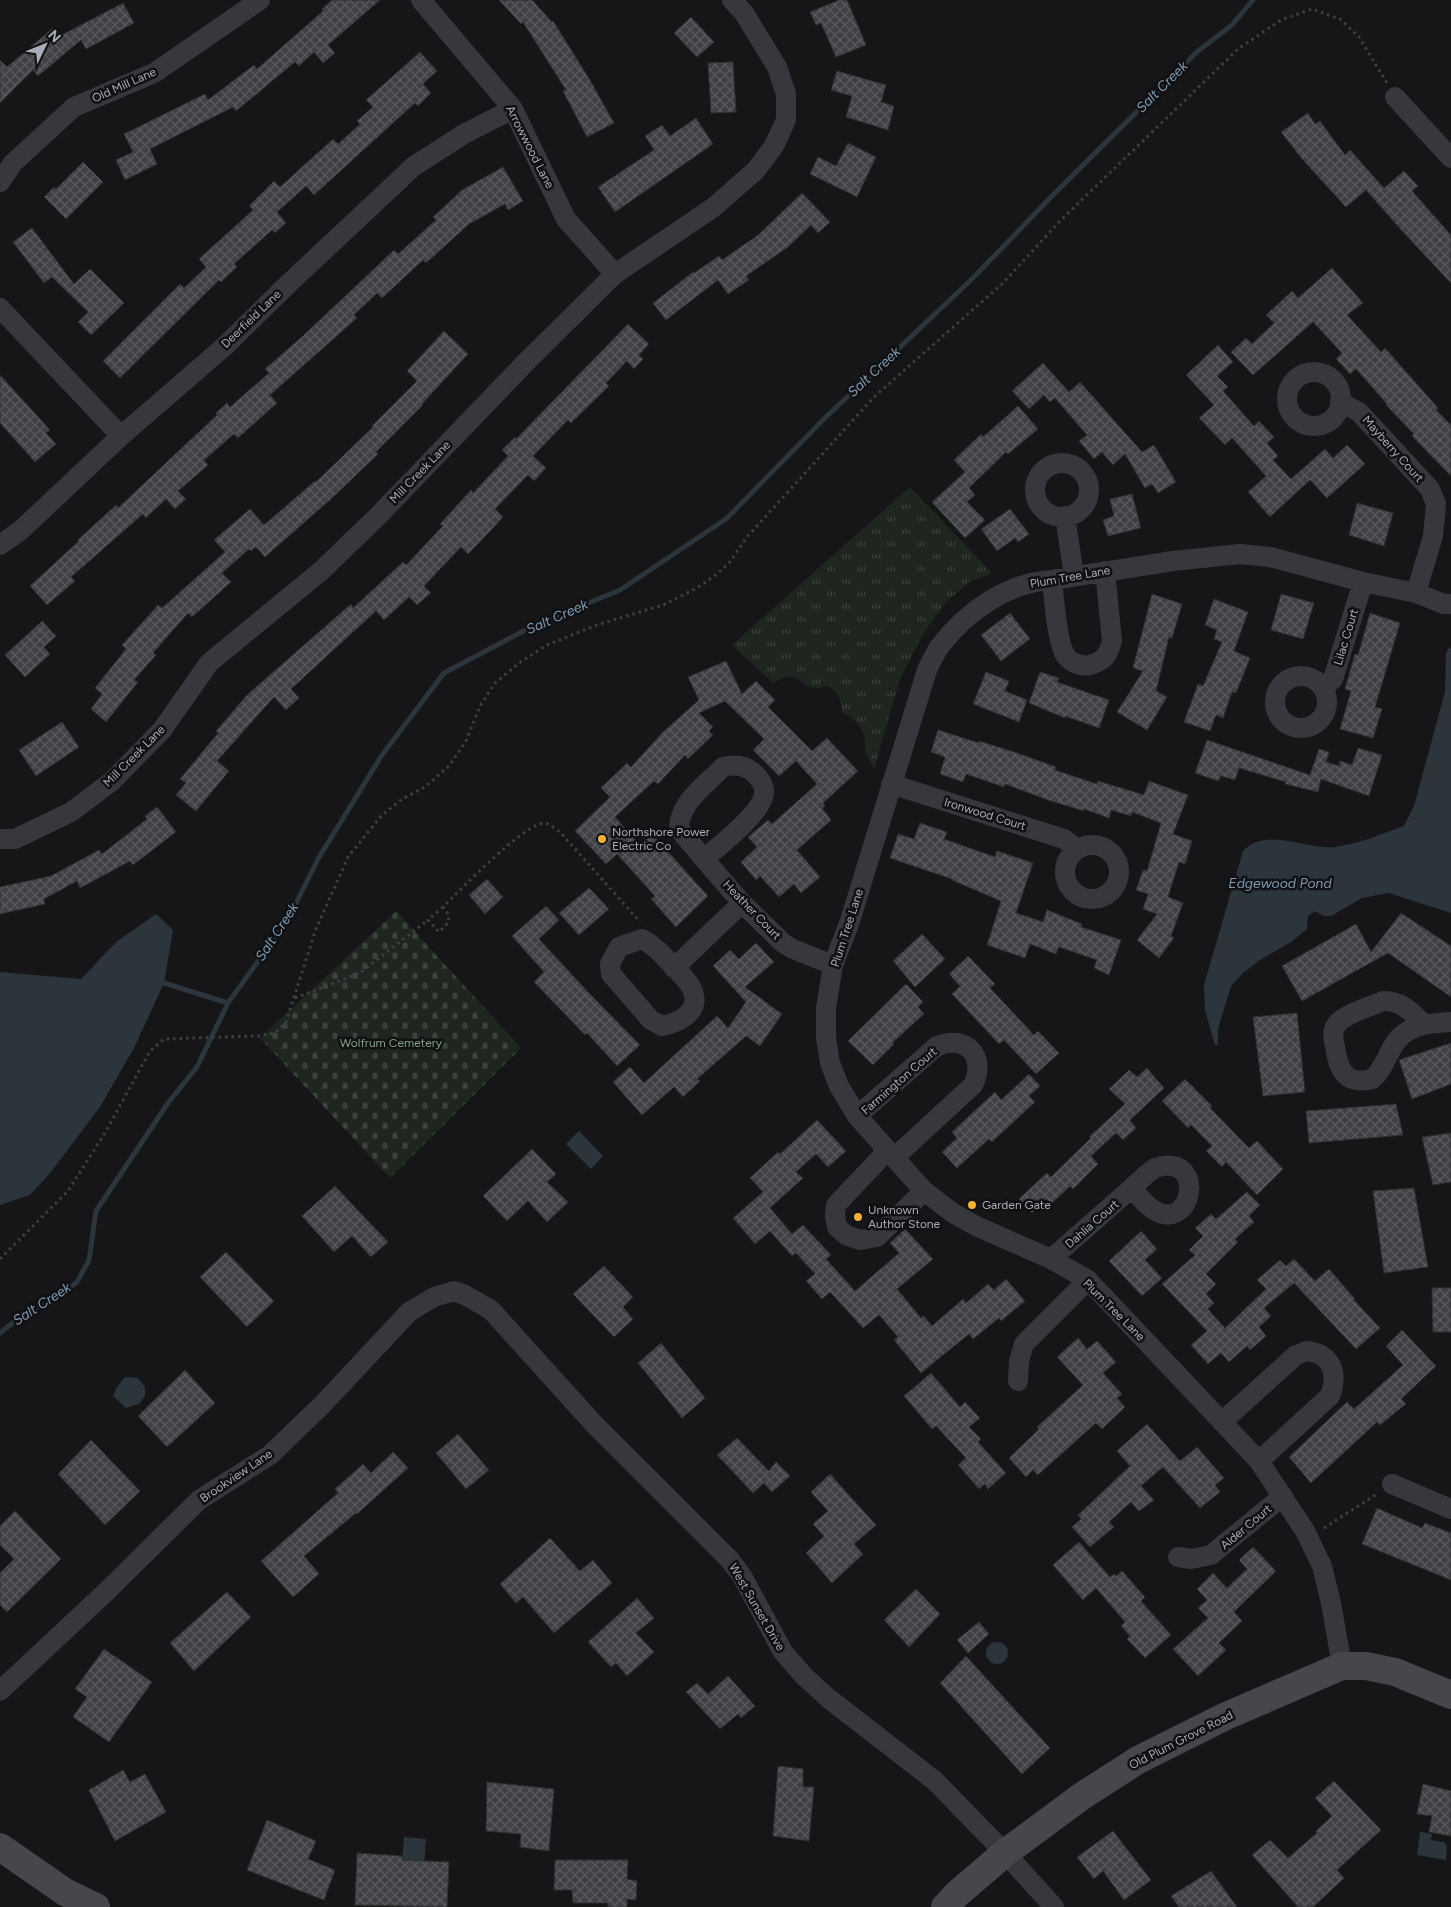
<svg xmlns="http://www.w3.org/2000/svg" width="1451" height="1907" viewBox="0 0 1451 1907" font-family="Figtree,sans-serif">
<defs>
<pattern id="grass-tufts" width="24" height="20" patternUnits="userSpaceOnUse" patternTransform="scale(1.25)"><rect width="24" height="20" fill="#1e261f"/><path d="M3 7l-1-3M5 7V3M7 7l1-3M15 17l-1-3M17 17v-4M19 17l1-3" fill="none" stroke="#3c433d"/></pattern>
<pattern id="cemetery-stones" width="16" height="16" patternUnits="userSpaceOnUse" patternTransform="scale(1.25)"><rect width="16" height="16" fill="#1e261f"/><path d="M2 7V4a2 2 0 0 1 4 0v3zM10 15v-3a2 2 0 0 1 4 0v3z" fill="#3c433d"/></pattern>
<pattern id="building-cross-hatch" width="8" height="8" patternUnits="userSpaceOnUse" patternTransform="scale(1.25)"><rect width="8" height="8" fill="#404145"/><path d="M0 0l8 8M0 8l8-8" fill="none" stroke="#595a5e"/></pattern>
</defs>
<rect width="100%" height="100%" fill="#161618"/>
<path fill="url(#grass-tufts)" d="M910,487L992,573L969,582L946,602L923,634L900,679L874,769L865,751V737L859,725L850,717L842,712C841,699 840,693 827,686C805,692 807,681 792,677C786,675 778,680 773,683L732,645Z"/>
<path fill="url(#cemetery-stones)" d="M396,911L521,1048L390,1178L260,1038Z"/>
<path fill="#2c353c" d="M1449,647L1451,649V913L1389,893L1362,898L1331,916H1324L1315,911L1308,916L1307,929L1291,942L1260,960L1244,972L1231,986L1218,1029V1045H1215L1205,1010L1204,985L1243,851C1267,826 1305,850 1335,847C1358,844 1382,834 1404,826L1414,806L1445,692L1446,653Z
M156,914L173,930L164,983L134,1048L100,1107L51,1172L30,1195L0,1205V972L81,979L116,942Z
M579,1131L603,1156L591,1169L566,1144Z
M125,1377L138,1378L145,1387V1396L139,1404L126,1408L113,1396L117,1387Z
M986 1653a11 11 0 1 1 22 0a11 11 0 1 1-22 0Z
M1420,1832L1432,1834L1431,1840L1444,1842L1447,1846L1446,1860L1417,1855Z
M404,1837L426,1839L423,1877L401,1876Z"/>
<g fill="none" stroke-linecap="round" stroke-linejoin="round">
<path stroke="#2c353c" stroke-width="5" d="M164,983L228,1003
M0,1333L25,1313L47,1304L77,1282L89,1260L96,1211L168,1103L197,1067L228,1003L287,921L318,859L382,755L444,673L533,626L620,590L726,519L825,418L972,279L1054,194L1198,51L1232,25L1253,0"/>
</g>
<path fill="url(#building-cross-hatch)" stroke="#303034" d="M332,0H380L328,45L335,53L323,63L314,52L299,66L295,62L236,111L233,107L150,149L157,164L125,180L116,160L133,152L124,134L205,94L208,100L254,65L257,69L323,11L322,9Z
M499,0H532L552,22L553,21L590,80L614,123L587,137L563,91L566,90L523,22L521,24Z
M839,0H847L866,45L836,57L821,23L816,25L810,12Z
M123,3L134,23L86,49L81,40L38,76L33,70L0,103V60L7,67L53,28L60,36Z
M691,17L714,42L697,57L674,33Z
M420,52L437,71L423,84L431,93L418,106L415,103L314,195L306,186L277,212L286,223L275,233L272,230L234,264L237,267L221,282L219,280L120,378L103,361L180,284L184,288L206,267L199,259L253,210L249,206L274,181L280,187L333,139L338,144L360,124L357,121L373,107L366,100Z
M733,62L736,112L711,113L708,63Z
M837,71L886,85L881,102L894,106L888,130L846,117L852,96L831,90Z
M1308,113L1315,124L1320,121L1345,155L1350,150L1384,188L1404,171L1418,186L1412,191L1451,235V283L1404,233L1366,190L1346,207L1302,159L1281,132Z
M696,118L713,144L615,212L598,187L654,150L645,136L662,125L670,136Z
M848,143L876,157L857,197L810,174L818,157L836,166Z
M83,162L103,182L66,219L44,197L54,187L56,189Z
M503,167L523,201L508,210L505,204L469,224L426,263L423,260L382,298L377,293L354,315L357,318L270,395L277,403L238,438L234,434L204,460L208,465L178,491L186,499L175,509L166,499L146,518L143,514L71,577L75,581L47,605L30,586L79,541L78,540L116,505L118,508L217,415L216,413L227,403L230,407L269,373L265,369L304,335L394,250L398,254L436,220L433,217L462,190Z
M802,193L830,222L818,233L811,225L788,247L746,276L749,280L728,294L718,280L666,320L653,303L693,272L694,273L719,256L722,260L758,235Z
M32,228L74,284L90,269L124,303L91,335L78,322L88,312L52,277L44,283L13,242Z
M1332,268L1363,303L1347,315L1381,352L1385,348L1438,408L1436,410L1451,425V476L1412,436L1414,434L1386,405L1387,404L1356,369L1350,374L1336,359L1342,353L1313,322L1253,375L1231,352L1246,338L1252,344L1274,323L1266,315L1292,291L1298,298Z
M628,324L649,344L639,355L643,359L634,369L627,361L606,383L609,386L571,423L568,420L533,456L546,468L534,481L528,475L495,509L503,517L493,528L468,554L461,547L424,586L431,593L417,605L409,597L384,620L376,611L291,689L299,698L286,710L274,697L217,761L229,771L196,811L176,795L186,783L180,779L218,733L216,731L247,695L351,604L353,608L403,562L406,565L443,526L440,524L471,490L473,493L508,456L502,450L515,437L516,439Z
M444,331L468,354L422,404L423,405L376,452L378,454L331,499L265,557L256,547L251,551L249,549L222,573L231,582L192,617L188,613L153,653L156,655L134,680L138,682L106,722L91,709L102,694L95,688L126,649L122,645L158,605L162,608L225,552L214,540L250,509L264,525L315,481L316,482L373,427L372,426L417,381L407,371Z
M1218,345L1233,362L1217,376L1228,387L1223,391L1254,426L1259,421L1274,437L1267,443L1278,456L1273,460L1291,479L1325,449L1333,458L1347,445L1365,464L1327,498L1310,480L1270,517L1248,492L1266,476L1232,438L1225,445L1199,418L1214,405L1186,375Z
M1043,363L1069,392L1080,382L1142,452L1154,445L1176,482L1158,493L1152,484L1145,488L1125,454L1113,465L1102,452L1094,459L1079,441L1087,435L1055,398L1050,402L1044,395L1029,409L1012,391Z
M0,375L50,430L46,433L56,444L35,462L0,423Z
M1018,406L1038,429L1008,454L1006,452L969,488L975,495L967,502L985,520L965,538L932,502L965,472L954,460L981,434L983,437Z
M1132,494L1141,528L1108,536L1103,520L1114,516L1110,499Z
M1357,503L1393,513L1384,546L1349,535Z
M1010,509L1029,534L1018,542L1015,538L997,551L981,529Z
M1152,594L1182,604L1172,638L1169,637L1156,691L1167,697L1147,730L1117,712L1143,671L1133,668Z
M1281,594L1314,603L1303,639L1271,630Z
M1214,599L1248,612L1234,651L1250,658L1236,693L1232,692L1223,718L1216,715L1210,731L1184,722L1198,684L1203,686L1222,642L1214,639L1217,630L1205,625Z
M1010,613L1030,639L1001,661L981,635Z
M1370,613L1400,623L1375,707L1382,709L1373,738L1340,729L1351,691L1345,689L1355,654L1358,655Z
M42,621L56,636L44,647L50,654L25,677L5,655Z
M726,661L742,694L756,681L775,700L768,707L812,751L827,738L858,771L823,803L825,806L822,808L831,820L797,850L820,877L801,893L794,884L779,897L760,876L756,880L741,862L757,847L748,837L768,820L772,824L817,784L796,761L779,776L753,750L764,739L725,701L699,713L713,727L709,731L713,735L688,759L685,755L658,784L654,781L615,817L640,845L652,834L708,896L676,927L651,899L655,896L617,854L606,864L575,831L610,797L601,788L627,763L631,767L663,732L699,700L688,677Z
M986,672L1009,681L1005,691L1027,700L1019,722L973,704Z
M1040,672L1059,678L1057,682L1109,700L1099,728L1065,716V718L1029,703Z
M62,722L79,747L36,776L19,750Z
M938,730L979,743V741L1017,753L1056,767L1055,770L1097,784L1098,781L1144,795L1149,781L1188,795L1173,834L1192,841L1185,864L1179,862L1168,897L1183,903L1171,936L1174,938L1159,958L1137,940L1157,914L1143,909L1148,894L1136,890L1143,870L1147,871L1161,823L1132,812L1131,816L1111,810L1109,818L1084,809V811L1048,800L1005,784L1004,787L966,774L963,782L940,774L945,757L931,752Z
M1207,740L1310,775L1319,749L1329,752L1326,762L1339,766L1340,761L1352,765L1358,748L1382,755L1369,796L1321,779L1318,792L1285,784L1286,782L1239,768L1235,780L1221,776L1218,781L1195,773Z
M157,807L176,832L133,865L130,861L80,888L77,881L44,899L45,904L0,914V887L51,876L99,850L102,854L147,819L145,816Z
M920,823L947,832L944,839L995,857L997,851L1033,863L1016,913L1043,922L1047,910L1082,924L1081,927L1121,940L1109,975L1094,968L1097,960L1059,947L1056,954L1030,944L1025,958L987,945L1001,901L952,880V879L890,858L898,834L914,839Z
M487,879L503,897L485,914L469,895Z
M589,888L609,909L579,935L559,913Z
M546,906L559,920L539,939L589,993L640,1045L617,1066L587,1033L585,1035L534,982L544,972L512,936Z
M1401,913L1451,946V997L1388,953L1302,1001L1282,966L1356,924L1371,952Z
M922,934L945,959L915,987L893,961Z
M756,943L774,962L745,987L782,1014L760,1046L746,1036L697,1079L700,1081L683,1097L674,1087L642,1115L613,1082L630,1067L644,1083L717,1016L728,1028L746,1002L713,966L730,950L739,959Z
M968,956L995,984L990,988L1034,1035L1038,1031L1059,1053L1036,1074L1004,1040L999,1044L952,994L960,986L949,974Z
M906,984L923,1002L918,1007L924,1014L892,1043L894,1044L873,1065L848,1041Z
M1297,1013L1305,1092L1263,1096L1253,1017Z
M1451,1043V1084L1412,1099L1399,1060Z
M1147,1068L1164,1088L1130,1120L1136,1128L1123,1140L1116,1133L1091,1156L1098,1164L1073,1189L1070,1186L1051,1204L1046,1199L1032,1213L1019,1199L1047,1173L1051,1177L1091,1138L1089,1137L1125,1104L1109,1089L1129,1070L1137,1077Z
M1029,1074L1040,1086L1029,1096L1035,1102L992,1142L989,1139L957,1168L942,1152L957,1138L952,1132L995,1092L1001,1100Z
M1185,1079L1212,1106L1210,1108L1249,1148L1257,1141L1283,1169L1257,1195L1226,1162L1222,1167L1206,1151L1212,1146L1191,1125L1188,1128L1162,1101Z
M1396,1104L1403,1135L1309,1143L1306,1111Z
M817,1120L846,1151L828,1167L816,1154L796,1172L803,1178L770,1208L792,1234L803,1225L831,1255L826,1259L855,1291L899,1253L890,1243L905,1229L933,1259L897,1289L921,1318L924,1316L932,1326L963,1299L966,1303L988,1284L994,1290L1006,1279L1025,1301L1001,1321L999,1318L973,1339L969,1334L921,1373L894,1340L898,1337L879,1315L863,1328L830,1292L822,1299L806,1281L815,1274L796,1253L792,1256L770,1231L755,1244L733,1218L763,1192L750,1178L778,1152L780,1154Z
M1451,1133V1182L1433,1185L1422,1137Z
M532,1149L556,1174L547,1182L568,1202L547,1222L528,1201L507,1221L483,1196Z
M335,1186L388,1242L371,1257L352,1236L334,1252L302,1216Z
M1414,1188L1428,1267L1384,1273L1373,1191Z
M1247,1192L1260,1205L1249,1216L1254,1222L1235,1239L1238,1242L1206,1274L1216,1284L1206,1294L1214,1303L1208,1309L1225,1328L1266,1289L1257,1280L1280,1260L1286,1266L1294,1259L1315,1281L1329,1269L1355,1299L1354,1300L1380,1328L1356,1349L1294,1283L1264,1308L1271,1316L1259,1327L1266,1336L1250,1350L1247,1346L1229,1362L1221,1353L1208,1364L1191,1345L1207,1331L1162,1284L1195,1255L1189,1250L1203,1236L1195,1228L1211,1214L1216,1219Z
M1141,1231L1157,1249L1145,1260L1162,1278L1142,1296L1109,1261Z
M226,1252L274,1301L247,1327L200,1277Z
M604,1266L633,1297L623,1307L633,1319L614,1337L573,1294Z
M1432,1288H1451V1332H1433Z
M1402,1330L1436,1366L1401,1399L1406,1404L1380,1425L1377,1422L1311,1483L1289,1457L1347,1402L1354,1409L1403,1365L1386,1346Z
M1078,1338L1087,1349L1097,1341L1116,1362L1103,1373L1122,1394L1117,1398L1125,1407L1102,1429L1096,1423L1038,1475L1033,1470L1026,1477L1009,1458L1039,1429L1037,1427L1083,1385L1057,1357Z
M661,1343L705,1398L682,1418L638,1363Z
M185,1370L215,1403L167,1447L138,1416Z
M931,1373L960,1407L965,1402L980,1418L969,1427L981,1439L978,1442L1006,1473L988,1489L985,1484L979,1489L958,1465L966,1458L936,1426L932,1429L904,1396Z
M1147,1424L1180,1461L1197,1447L1224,1478L1215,1485L1220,1492L1200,1508L1163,1467L1141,1486L1154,1500L1139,1511L1131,1502L1109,1522L1114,1527L1090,1547L1072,1527L1081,1519L1078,1515L1130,1466L1117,1451Z
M458,1434L489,1470L466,1489L436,1453Z
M737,1438L769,1471L776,1462L790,1476L772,1492L764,1483L753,1493L717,1455Z
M91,1440L140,1491L105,1525L58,1474Z
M393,1452L408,1468L357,1514L356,1513L304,1556L319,1574L293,1597L261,1561L338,1493L335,1489L363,1464L371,1473Z
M830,1474L876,1525L854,1544L863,1554L832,1583L806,1553L824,1536L813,1524L828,1511L811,1492Z
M1377,1508L1422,1528L1425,1523L1451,1533V1580L1362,1544Z
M15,1511L61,1559L7,1612L0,1605V1573L14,1559L0,1545V1526Z
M550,1538L580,1571L593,1560L612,1583L554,1633L523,1597L516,1603L500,1584Z
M1079,1542L1110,1577L1114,1574L1116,1576L1122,1571L1145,1597L1141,1601L1171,1635L1145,1658L1127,1639L1130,1636L1121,1626L1125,1622L1096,1588L1083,1600L1053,1565Z
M1253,1547L1276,1571L1234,1612L1242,1621L1219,1643L1226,1650L1198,1676L1173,1649L1208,1618L1198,1608L1207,1600L1197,1589L1213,1573L1227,1588L1247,1569L1239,1560Z
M916,1589L940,1614L909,1647L884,1620Z
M227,1592L251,1617L194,1671L170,1643Z
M637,1598L654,1618L636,1633L654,1652L627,1676L616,1663L611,1667L588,1642Z
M979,1622L989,1634L968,1653L957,1640Z
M104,1649L152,1682L109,1742L73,1717L87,1697L75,1689Z
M966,1656L1050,1748L1022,1774L940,1683Z
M728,1676L755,1706L741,1718L738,1714L720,1729L686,1692L697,1683L708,1694Z
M778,1766L803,1769V1787H814L809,1841L773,1836Z
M123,1770L130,1782L145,1774L166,1812L115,1841L89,1790Z
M1334,1781L1381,1830L1337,1870L1344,1878L1313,1907H1298L1252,1855L1270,1840L1288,1858L1317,1833L1316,1831L1332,1816L1315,1798Z
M487,1782L554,1789L549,1851L520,1847L521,1834L486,1831Z
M1423,1784L1451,1791V1836L1429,1832L1432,1816L1417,1814Z
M267,1820L316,1841L308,1859L335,1870L324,1900L247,1870Z
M1113,1831L1151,1880L1124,1900L1103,1871L1094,1879L1077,1857Z
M357,1853L402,1856V1860L449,1862L447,1907L355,1905Z
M555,1860H628L627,1879L637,1881L636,1900L627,1899V1907H608V1903H573L572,1890H554Z
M1211,1871L1237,1907H1179L1171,1896Z"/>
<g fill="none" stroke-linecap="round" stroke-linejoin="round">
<path stroke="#3d3f44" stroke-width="3" stroke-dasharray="2.5 4" stroke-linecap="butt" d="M443,907L428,920L439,932L448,923L449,915L443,907C459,891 525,823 544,823C550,824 556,829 561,833L640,922
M295,998L360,973L428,920
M0,1259L68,1191L105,1133L150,1051L164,1039L257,1036L275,1033L286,1022L316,929L348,857L381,816L402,799L425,787L449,766L466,741L480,706L495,683L519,663L547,645L594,626L663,605L697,588L717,574L729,563L747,537L874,397L1002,284L1061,220L1238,49L1281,20L1312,9L1340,19L1359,37L1387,83
M1324,1528L1377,1494"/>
<path stroke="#37383d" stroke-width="20" d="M421,0L513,109L566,219L615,274
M1395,97L1451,158
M0,182L13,163L74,107L154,73L260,0
M0,308L121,436
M1287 399a27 27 0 1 1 54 0a27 27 0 1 1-54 0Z
M1340,402L1359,412L1430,489L1436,504L1435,515L1433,536L1416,593
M1035 490a27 27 0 1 1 54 0a27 27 0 1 1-54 0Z
M1065,516L1074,576
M0,545L20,531L121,436L225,346L285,287L414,166L464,134L513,109
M1052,580C1054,596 1057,645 1066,656C1071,663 1082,667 1090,665C1104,661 1109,654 1112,641L1105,571
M1275 702a26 26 0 1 1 52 0a26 26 0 1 1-52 0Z
M1323,688L1333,679L1363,582
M891,784L1064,839L1077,849
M0,839H15L71,812L112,781L162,730L209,663L321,571L379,515L528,360L615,274L714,207L756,170L774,146L786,120V94L777,67L744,13L732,0
M1065 872a27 27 0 1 1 54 0a27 27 0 1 1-54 0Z
M704,859L679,829C679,802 706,785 723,767C735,764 746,765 755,774C760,779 764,784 764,791C766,810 719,846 704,859L742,903L783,943L793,949L833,965
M642,939C654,945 662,954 671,964C679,973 692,983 694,995C698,1014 677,1023 662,1026L651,1020L611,974L610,964L619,947Z
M674,968L742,903
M1424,1024C1411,1012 1401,1000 1383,1001C1372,1006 1344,1014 1337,1024C1332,1030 1333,1039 1335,1046C1338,1069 1345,1086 1372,1079C1382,1071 1385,1060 1391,1050C1402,1025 1428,1023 1451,1022
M857,1116L937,1046C967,1034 987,1057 973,1085L894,1158
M887,1151L836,1205L835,1216L837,1227L846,1235L860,1240L877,1237L924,1191
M1051,1259C1076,1237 1101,1215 1126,1193C1135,1186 1145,1174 1155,1168C1156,1168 1162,1166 1163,1166C1206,1160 1191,1233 1154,1210C1145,1205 1139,1196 1132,1188
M1018,1381L1019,1361L1024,1344L1088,1280
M1222,1422L1296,1355C1299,1354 1304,1352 1307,1351C1311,1351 1316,1353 1319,1354C1336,1363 1336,1380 1330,1396L1259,1461
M1392,1484L1451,1509
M1178,1557L1191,1559L1211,1555L1283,1496
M1342,1666L1331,1603L1322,1566L1305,1531L1259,1461L1088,1280L1051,1259L976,1226L953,1213L924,1191L857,1116L839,1086L830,1063L826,1038V1008L833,965L849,924L927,670C931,662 935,653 940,646C966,612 1008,582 1052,580L1173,561L1240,554L1270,557L1363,582L1416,593L1444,604H1451
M0,1691L107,1591L199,1500L270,1455L323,1404L409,1312L434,1297L454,1291L465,1295L491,1310L594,1424L730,1560L742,1576L783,1652L804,1676L828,1698L935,1781L1005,1853L1054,1907"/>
<path stroke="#45474d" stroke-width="28" d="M0,1847L65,1892L96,1907
M945,1907L957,1894L1005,1853L1082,1796L1138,1760L1226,1716L1342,1666H1366L1395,1672L1451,1695"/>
</g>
<g fill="#f2b134" stroke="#111113" stroke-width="2">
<circle cx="602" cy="839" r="5"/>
<circle cx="972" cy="1205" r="5"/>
<circle cx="858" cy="1217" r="5"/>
</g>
<g text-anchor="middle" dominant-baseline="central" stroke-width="5" stroke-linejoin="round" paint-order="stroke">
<g font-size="12" fill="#a8adb8" stroke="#111113">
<text transform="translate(124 85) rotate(-24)">Old Mill Lane</text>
<text transform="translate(530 147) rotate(63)">Arrowwood Lane</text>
<text transform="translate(251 319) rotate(-44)">Deerfield Lane</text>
<text transform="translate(1393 449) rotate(48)">Mayberry Court</text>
<text transform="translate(420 472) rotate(-46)">Mill Creek Lane</text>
<text transform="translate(1070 577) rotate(-10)">Plum Tree Lane</text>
<text transform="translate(1346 637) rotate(-73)">Lilac Court</text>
<text transform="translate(134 756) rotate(-45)">Mill Creek Lane</text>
<text transform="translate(985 814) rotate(17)">Ironwood Court</text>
<text transform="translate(752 910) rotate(46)">Heather Court</text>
<text transform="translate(847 928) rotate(-72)">Plum Tree Lane</text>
<text transform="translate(899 1081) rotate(-41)">Farmington Court</text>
<text transform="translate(1092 1224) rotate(-41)">Dahlia Court</text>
<text transform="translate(1114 1310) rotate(45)">Plum Tree Lane</text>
<text transform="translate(236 1476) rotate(-34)">Brookview Lane</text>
<text transform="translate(1246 1527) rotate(-40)">Alder Court</text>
<text transform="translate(757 1607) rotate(60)">West Sunset Drive</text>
<text transform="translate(1181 1740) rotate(-27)">Old Plum Grove Road</text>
</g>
<g font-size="12" fill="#a8adb8" stroke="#111113" text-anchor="start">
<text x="612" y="832">Northshore Power<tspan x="612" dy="14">Electric Co</tspan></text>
<text x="982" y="1205">Garden Gate</text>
<text x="868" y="1210">Unknown<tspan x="868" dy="14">Author Stone</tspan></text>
</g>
<g font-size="12" fill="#7fa381" stroke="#111113">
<text x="391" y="1043">Wolfrum Cemetery</text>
</g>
<g font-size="14" font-style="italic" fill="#7f9bb3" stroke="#111113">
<text transform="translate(1162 87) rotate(-45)">Salt Creek</text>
<text transform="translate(874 372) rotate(-43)">Salt Creek</text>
<text transform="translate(557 617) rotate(-24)">Salt Creek</text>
<text x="1280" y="883">Edgewood Pond</text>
<text transform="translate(277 932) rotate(-57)">Salt Creek</text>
<text transform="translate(42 1304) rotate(-33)">Salt Creek</text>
</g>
</g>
<g transform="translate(45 45) rotate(47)" stroke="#111113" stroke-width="4" paint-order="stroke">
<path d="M0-4L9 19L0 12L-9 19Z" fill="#a8adb8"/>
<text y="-8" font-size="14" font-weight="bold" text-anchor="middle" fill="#a8adb8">N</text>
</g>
</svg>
